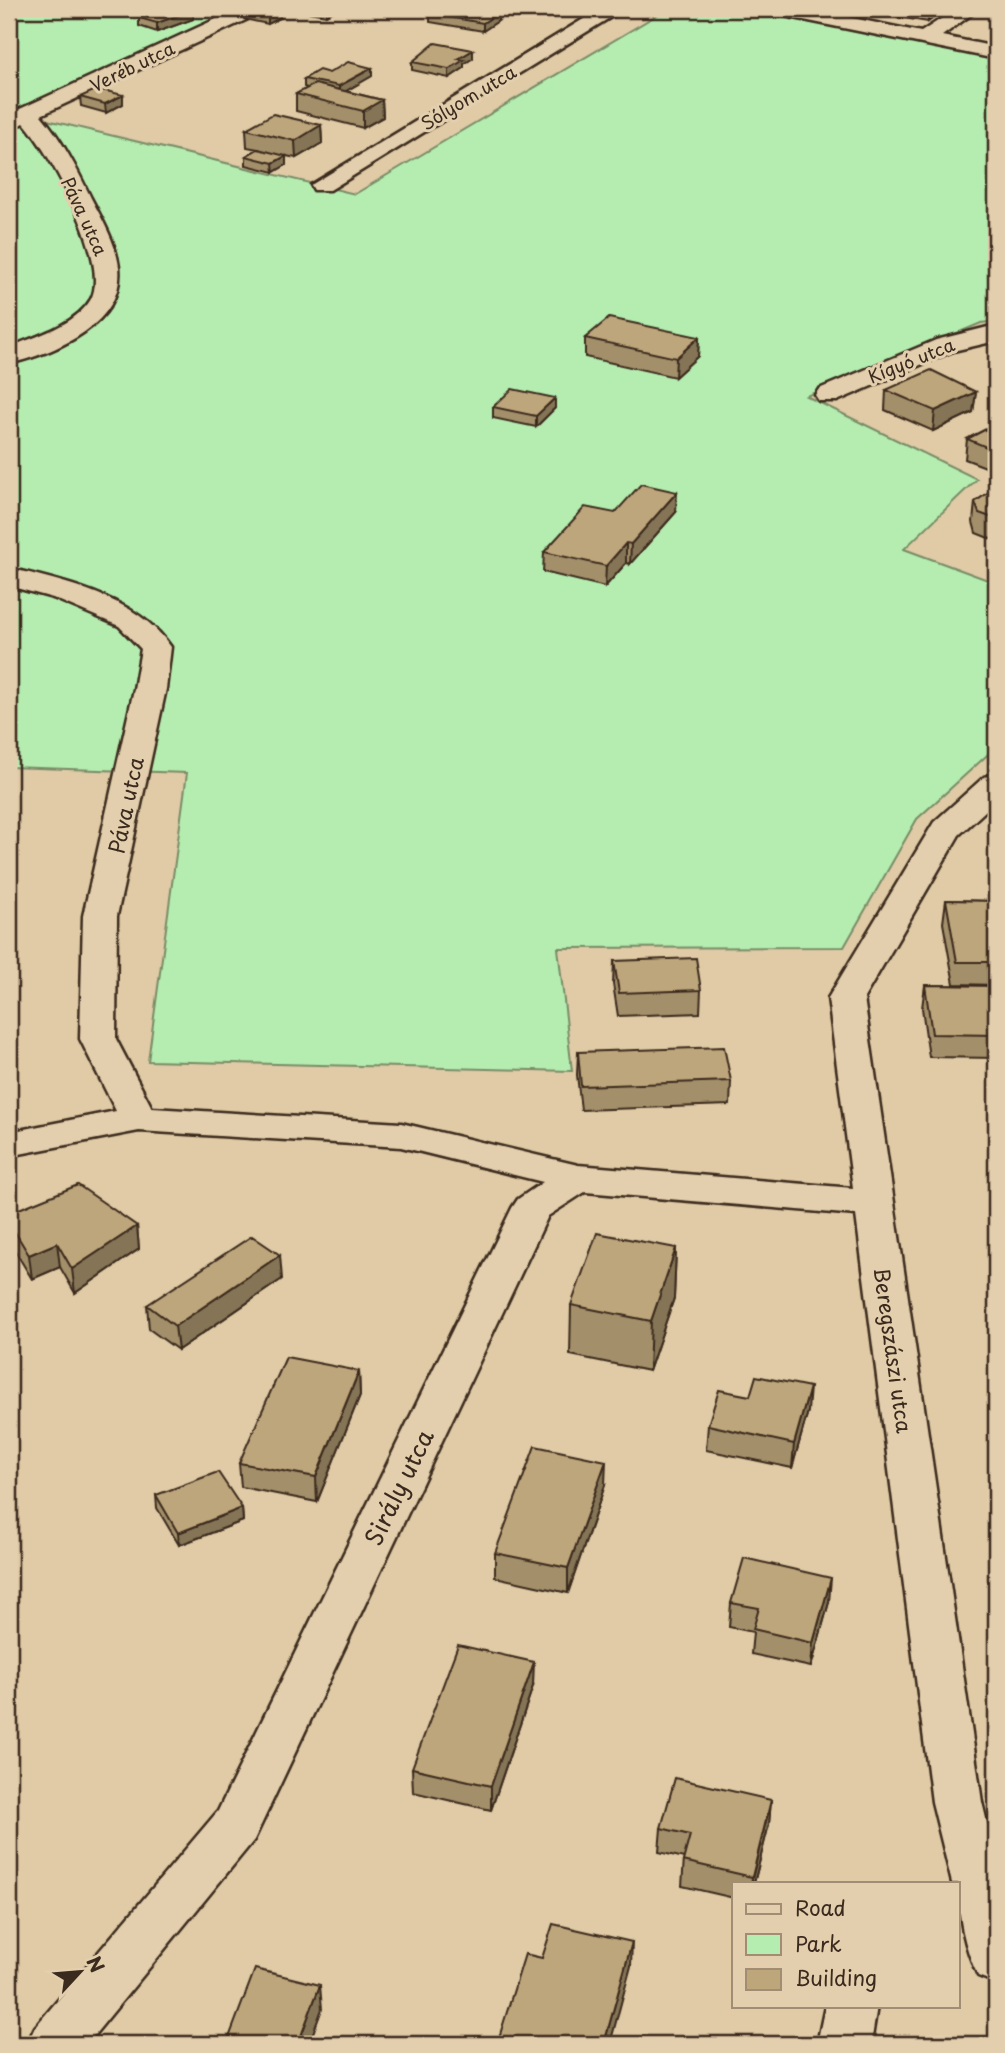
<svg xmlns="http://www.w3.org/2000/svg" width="1005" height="2053" viewBox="0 0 1005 2053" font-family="'Playpen Sans',sans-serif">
<rect width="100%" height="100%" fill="#e0cba6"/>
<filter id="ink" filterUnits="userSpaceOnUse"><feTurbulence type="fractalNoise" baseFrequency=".0143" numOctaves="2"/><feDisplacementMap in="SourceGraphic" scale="14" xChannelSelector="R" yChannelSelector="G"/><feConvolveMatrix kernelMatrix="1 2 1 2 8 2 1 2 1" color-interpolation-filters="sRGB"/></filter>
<g filter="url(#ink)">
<path fill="#b5edb0" stroke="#788c67" stroke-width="2" d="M9,9H241L18,113L355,194L667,9H747L996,56V321L981,323L806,396L977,479L904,549L996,583V747L917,819L844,947L558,948L572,1071L148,1061L187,773L9,767Z"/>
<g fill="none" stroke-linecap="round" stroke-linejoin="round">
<g stroke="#3b2a1e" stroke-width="5">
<path id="street" d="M238,9H264L261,13L41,115C62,139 77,169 91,198C102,219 116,243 119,267C125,324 55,353 9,364V347C35,337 76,325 91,299C111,262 50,152 24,123L9,129V114Z
M600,9H624L330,190H314L311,185Z
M769,9H808L921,32L956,9H979L942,36L996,47V59L779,15Z
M996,325V341L953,351L837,401H819L815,395L819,389L936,340Z
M9,568C65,582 137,597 171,647L166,689L117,916L116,1039L152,1108L401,1123L578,1165L853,1188L828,998L934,822L984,777L996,774V801L959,835L864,998L982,1802L996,1859V1983L978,1976C964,1947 958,1915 958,1883H952L932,1802L856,1215L585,1192L548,1216L254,1840L87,2044H27L35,2027L218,1811L512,1208L518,1199L543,1182L401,1147L139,1131L9,1156V1132L116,1111L80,1039L83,916L134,689L141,649L119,626L53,598L9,586Z
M825,2006H877L871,2044H817Z"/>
</g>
<use href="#street" fill="#e3cfad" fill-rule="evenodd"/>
</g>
<path fill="#a38f6a" stroke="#3b2a1e" stroke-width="2" d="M296,9H338L326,15L296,10Z
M898,9H943V10L928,22L897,17Z
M193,10V19L157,32L139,26V18Z
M243,11L280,18L268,24L244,19Z
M430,14L498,21L483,31L430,22Z
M473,50V58L464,64V68L449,78L412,70V62Z
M372,76L346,91L382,100L383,117L363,128L296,111V94L307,88L304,87V79Z
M123,95V104L106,113L81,106L80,97Z
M321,125L322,143L296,158L286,156V165L274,172L246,165V156L258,149L247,147L246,129Z
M699,337L698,356L675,377L585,357V338Z
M886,390L976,392L973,412L933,431L885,410Z
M555,398V408L536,427L493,418V407Z
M996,424V471L965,459L967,439Z
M996,487V541L976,533L973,522L975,502Z
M676,512L630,564L626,563L605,587L543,572L544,552L615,513Z
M946,900L996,901V985L954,984L943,923Z
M614,961L701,990L700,1013L618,1016L613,984Z
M925,985L996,986V1058L929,1057L922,1008Z
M578,1052L731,1081L730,1105L581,1110L577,1075Z
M9,1213L137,1226L139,1249L75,1293L60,1267L32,1279L9,1241Z
M676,1248L674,1298L649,1371L570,1355L571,1305Z
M282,1279L178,1350L149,1329L147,1305Z
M359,1371L360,1395L317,1502L241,1487L239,1463Z
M750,1396L808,1411L792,1468L706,1450L708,1425Z
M605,1485L568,1593L495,1577V1553Z
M156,1495L242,1508L243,1521L179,1545L157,1508Z
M829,1602L811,1667L751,1654L753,1632L729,1627L731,1603Z
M533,1686L491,1810L413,1792L412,1768Z
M771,1800L769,1824L754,1883H734V1898L682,1886L684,1858L659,1852L661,1828Z"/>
<path fill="#857456" stroke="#3b2a1e" stroke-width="2" d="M326,9H338L326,15Z
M935,9H943V10L928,22V14Z
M193,10V19L157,32V23Z
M280,10V18L268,24V16Z
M498,13V21L483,31V23Z
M473,50V58L464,64V68L449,78V69L458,59Z
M372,68V76L339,95V86Z
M123,95V104L106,113L105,104Z
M382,100L383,117L363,128V111Z
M321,125L322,143L296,158L295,141Z
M286,156V165L274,172L273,163Z
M14,230L15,240L9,241V231Z
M699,337L698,356L675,377L676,358Z
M976,392L973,412L933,431L935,411Z
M555,398V408L536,427V416Z
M677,492L676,512L630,564L631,544Z
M626,543V563L605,587L606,566Z
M137,1226L139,1249L75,1293L72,1269Z
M57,1243L60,1267L32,1279L29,1255Z
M676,1248L674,1298L649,1371L651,1321Z
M280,1255L282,1279L178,1350L175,1326Z
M359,1371L360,1395L317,1502L316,1477Z
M810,1387L808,1411L792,1468L794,1444Z
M606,1461L605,1485L568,1593V1568Z
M242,1508L243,1521L179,1545L178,1533Z
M831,1578L829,1602L811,1667L813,1643Z
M534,1662L533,1686L491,1810V1786Z
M771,1800L769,1824L754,1883H751Z
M632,1942L631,1966L610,2044H604Z
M320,1985L322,2009L309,2044H298Z"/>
<path fill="#bea67b" stroke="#3b2a1e" stroke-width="2" d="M164,9H188L193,10L157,23L139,18Z
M247,9H275L280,10L268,16L243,11Z
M438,9H475L498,13L483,23L430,14Z
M901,9H935L928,14Z
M435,43L473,50L458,59L464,60L449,69L412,62Z
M348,62L372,68L339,86L304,79L319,70L329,73Z
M315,84L382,100L363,111L296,94Z
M98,89L123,95L105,104L80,97Z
M273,114L321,125L295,141L246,129Z
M258,149L286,156L273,163L246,156Z
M9,223L14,230L9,231Z
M609,318L699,337L676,358L585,338Z
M931,370L976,392L935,411L886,390Z
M512,389L555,398L536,416L493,407Z
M996,424V451L967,439Z
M641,484L677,492L631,544L626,543L606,566L544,552L585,507L615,513Z
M996,487V519L979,513L975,502Z
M946,900L996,901V962H957Z
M696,958L701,990L619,993L614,961Z
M925,985L996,986V1035L932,1034Z
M724,1047L731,1081L581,1086L578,1052Z
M78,1185L137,1226L72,1269L57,1243L29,1255L9,1222V1213Z
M597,1233L676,1248L651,1321L571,1305Z
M252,1236L280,1255L175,1326L147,1305Z
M286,1357L359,1371L316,1477L239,1463Z
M756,1376L810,1387L794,1444L708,1425L719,1390L750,1396Z
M535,1446L606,1461L568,1568L495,1553Z
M218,1472L242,1508L178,1533L156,1495Z
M744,1558L831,1578L813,1643L753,1629L759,1608L731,1603Z
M458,1645L534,1662L491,1786L412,1768Z
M675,1778L771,1800L752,1877L683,1861L690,1835L661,1828Z
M553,1924L632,1942L604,2044H497L525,1954L542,1958Z
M255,1969L320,1985L298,2044H208L211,2038L227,2043Z"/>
</g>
<g text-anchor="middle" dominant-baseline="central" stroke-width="6" stroke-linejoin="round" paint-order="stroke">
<g font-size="18" fill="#3b2a1e" stroke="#e3cfad">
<text transform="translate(132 66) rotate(-26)">Veréb utca</text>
<text transform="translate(468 97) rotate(-31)">Sólyom utca</text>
<text transform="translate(85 216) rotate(65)">Páva utca</text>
<text transform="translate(911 360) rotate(-22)">Kígyó utca</text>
</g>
<g font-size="21" fill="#3b2a1e" stroke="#e3cfad">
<text transform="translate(125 805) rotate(-78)">Páva utca</text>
<text transform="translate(894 1350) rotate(82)">Beregszászi utca</text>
</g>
<g font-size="24" fill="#3b2a1e" stroke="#e3cfad">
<text transform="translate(398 1487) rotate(-64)">Sirály utca</text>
</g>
</g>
<rect width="1005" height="2053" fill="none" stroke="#e3cfad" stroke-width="35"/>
<rect x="18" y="18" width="970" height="2018" fill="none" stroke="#3b2a1e" stroke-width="2.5" filter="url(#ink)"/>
<rect x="732" y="1882" width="228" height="126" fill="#e3cfad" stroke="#a08d74" stroke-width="2"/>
<rect x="746" y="1904" width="35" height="10" fill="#e3cfad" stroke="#a08d74" stroke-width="2"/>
<text x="795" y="1916" font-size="21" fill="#3b2a1e">Road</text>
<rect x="746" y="1934" width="35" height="21" fill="#b5edb0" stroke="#a08d74" stroke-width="2"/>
<text x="795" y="1952" font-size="21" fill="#3b2a1e">Park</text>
<rect x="746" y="1969" width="35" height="21" fill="#bea67b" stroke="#a08d74" stroke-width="2"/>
<text x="795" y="1986" font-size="21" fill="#3b2a1e">Building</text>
<g transform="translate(80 1972) rotate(64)" stroke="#e3cfad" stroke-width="5" paint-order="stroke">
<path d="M0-5L12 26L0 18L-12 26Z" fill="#3b2a1e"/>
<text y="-10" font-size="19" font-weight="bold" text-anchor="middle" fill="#3b2a1e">N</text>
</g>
</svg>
